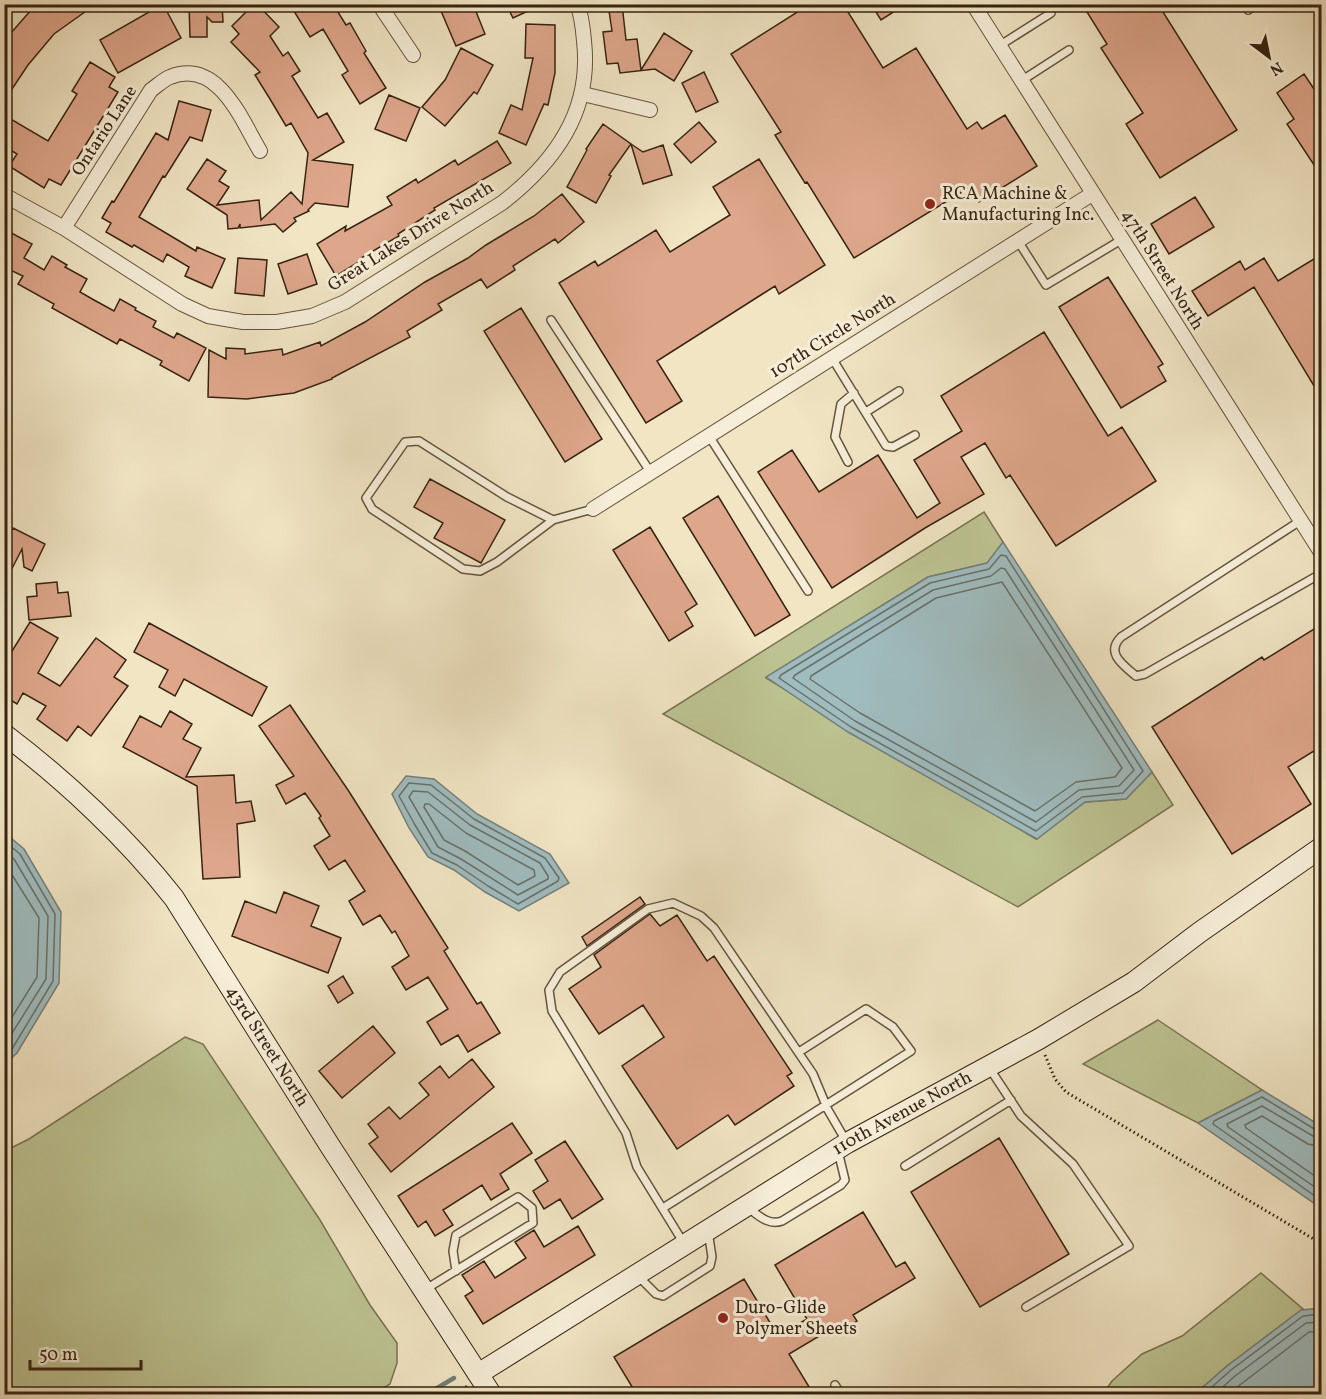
<svg xmlns="http://www.w3.org/2000/svg" width="1326" height="1399" viewBox="0 0 1326 1399" font-family="Vollkorn,serif">
<rect width="100%" height="100%" fill="#f1e5c4"/>
<filter id="stains"><feTurbulence type="fractalNoise" baseFrequency=".00333" numOctaves="4"/><feColorMatrix values="0 0 0 0 .2 0 0 0 0 .09 0 0 0 0 .02 0 0 0 .5 -.17"/></filter>
<radialGradient id="worn" r=".72"><stop offset=".6" stop-color="#630" stop-opacity="0"/><stop offset="1" stop-color="#630" stop-opacity=".3"/></radialGradient>
<path fill="#bdc392" stroke="#7a7352" stroke-width="1.5" d="M984,512L1003,542L988,563L928,577L766,678L1036,839L1085,802L1126,799L1152,772L1173,805L1018,907L663,714Z
M1158,1020L1262,1090L1198,1123L1083,1064Z
M185,1037L203,1044L320,1220L370,1305L397,1343V1363L390,1384L373,1394H5V1151L29,1139Z
M1261,1273L1303,1309L1227,1366L1195,1394H1103L1112,1381L1142,1354L1182,1336Z"/>
<path fill="#9fbcbf" stroke="#757f79" stroke-width="1.5" d="M1003,542L1152,772L1126,799L1085,802L1037,839L848,732L766,677L928,577L987,563Z
M406,776L434,779L477,814L550,854L569,883L519,911L485,892L454,870L428,857L409,828L392,794Z
M5,833L24,849L61,912L59,983L17,1053L5,1064Z
M1262,1090L1321,1126V1208L1198,1123Z
M1321,1308V1394H1195L1227,1366L1301,1310Z"/>
<g fill="none" stroke-linecap="round" stroke-linejoin="round">
<path stroke="#6a7068" stroke-width="1.5" d="M1001,555L1006,556L1143,771L1123,793L1082,797L1036,831L851,727L779,678L781,675L930,583L989,569Z
M1001,568L1005,569L1134,770L1119,786L1079,790L1036,822L855,721L793,678L795,675L933,590L991,576Z
M1002,582L1122,768L1115,777L1076,782L1035,811L860,713L810,679L811,676L936,598Z
M409,783L431,785L474,819L545,858L559,878L558,881L518,904L488,886L457,865L432,853L415,825L399,796Z
M413,791L428,792L470,825L540,863L548,876V879L518,895L461,859L438,847L409,797Z
M425,804H429L466,833L534,870L535,876L518,885L465,851L444,840L424,807Z
M4,841L20,854L55,914L53,981L12,1049L4,1056
M4,851L14,859L48,916L46,979L4,1046
M4,862L39,918L37,977L4,1030
M1322,1131L1316,1130L1262,1097L1214,1121L1213,1124L1322,1201
M1322,1138L1313,1136L1262,1106L1227,1124L1228,1127L1322,1192
M1322,1147L1308,1144L1262,1116L1245,1125L1246,1128L1322,1181
M1204,1394L1231,1370L1303,1316L1322,1314
M1215,1394L1235,1376L1306,1323L1322,1322
M1228,1394L1309,1332L1322,1331"/>
<path stroke="#757f79" stroke-width="4.5" d="M427,1394L454,1378"/>
</g>
<path fill="#dea68b" stroke="#362311" stroke-width="1.5" d="M39,4H96L54,34L28,65L4,101V41L31,10Z
M163,4L181,38L118,73L100,40Z
M189,4H222L223,22H212L207,17V37H190Z
M254,4H257L279,27L270,36L283,56L288,52L300,71L292,76L318,118L327,113L344,142L313,160L353,165L348,207L315,203L308,210L309,211L294,218L296,221L283,232L275,224L240,228V224L238,228L228,229L227,215L187,189L207,159L226,171L219,181L229,187L217,205L259,200L261,220L291,192L302,204L308,153L291,123L286,126L270,99L255,75L260,72L231,42L239,34L232,26Z
M299,4H333L346,25L350,23L366,51L364,53L386,88L360,104L342,75L348,71L323,29L310,37L292,8Z
M438,4H473L485,34L456,46Z
M506,4H543L513,18Z
M608,4H622L626,40L637,39L641,70L664,33L692,51L674,81L655,69L620,73L618,63L607,64L603,32L612,31Z
M810,4H843L883,68L916,48L967,129L977,122L982,129L1005,115L1037,166L979,202L970,187L854,258L807,182L805,183L775,135L781,132L731,54Z
M871,4H906L881,20Z
M1082,4H1158L1237,130L1160,178L1126,124L1143,113L1101,48L1107,44Z
M526,24L555,25V73L548,105L544,104L526,145L499,133L511,105L522,110L533,58H525Z
M461,48L493,65L477,94L474,92L445,126L422,107L445,80Z
M90,62L115,77L109,87L118,92L61,185L49,179L44,188L9,166L17,154L4,146V115L48,141L77,94L72,91Z
M704,72L718,102L696,112L682,83Z
M1304,74L1322,101V177L1287,124L1294,119L1277,93Z
M389,95L420,108L406,141L375,129Z
M179,101L211,110L202,141L190,137L165,177L163,176L139,217L196,251L197,247L225,259L212,288L185,276L189,267L167,254L163,262L134,245L132,247L106,232L111,223L102,218L112,201L114,202L156,133L168,140Z
M699,122L716,142L691,163L674,144Z
M603,124L631,144L609,175L611,176L596,203L567,187L587,150L586,149Z
M497,141L511,163L434,208L435,210L398,234L399,236L361,258L362,260L336,276L317,244L346,226L345,231L392,205L387,197L416,179L418,183L455,160L458,165Z
M631,144L643,152L663,145L672,175L643,184Z
M759,159L825,265L779,294L775,286L657,361L682,401L646,423L559,283L595,261L598,266L656,230L670,252L730,215L713,187Z
M562,194L584,222L558,243L555,239L513,266L515,270L487,288L481,279L438,304L442,310L407,331L410,337L332,378V379L294,393L247,399L208,397L209,350L226,359V348L245,349V354L282,349L283,355L320,342L321,346L365,322L425,282L468,258L486,245L534,216Z
M1195,197L1214,227L1169,254L1151,224Z
M4,229L32,244L24,258L44,270L52,256L67,265L65,267L87,279L80,292L94,300L114,311L120,299L136,308L135,310L156,321L153,327L174,338L177,333L206,348L189,381L160,365L162,361L120,339L117,344L52,308L54,304L18,284L23,276L4,267Z
M307,254L317,284L288,294L278,264Z
M1322,254V399L1254,287L1208,316L1192,291L1240,261L1245,270L1264,258L1278,281Z
M238,258L267,260L264,296L235,293Z
M1108,277L1163,364L1158,367L1166,381L1121,408L1059,307Z
M521,308L602,439L565,462L484,331Z
M1044,332L1108,436L1122,427L1156,481L1056,546L1010,475L1006,478L985,443L961,457L984,494L925,528L832,588L758,472L792,450L819,492L878,455L917,518L940,503L914,460L962,431L941,396Z
M430,479L505,520L481,563L434,538L443,523L414,507Z
M718,496L790,615L755,636L683,518Z
M650,527L697,604L685,612L693,626L669,641L613,550Z
M13,528L45,544L32,571L24,567L22,549L4,584V545Z
M57,582L58,593L68,592L71,616L29,620L27,597L37,596L36,584Z
M30,622L58,638L38,673L60,686L96,638L126,660L114,677L128,686L91,736L78,726L67,741L37,719L46,706L23,693L17,704L4,696V653L9,656Z
M149,623L267,687L252,716L184,679L175,696L159,687L168,670L134,652Z
M1322,624V746L1288,767L1311,804L1232,854L1152,727L1262,657L1264,660Z
M290,705L348,790L429,918L448,948L444,951L477,1004L481,1002L500,1033L468,1052L458,1035L441,1045L427,1022L448,1009L428,977L406,990L392,967L409,956L395,931L392,933L380,915L363,925L349,901L365,891L345,860L329,870L314,846L330,836L319,818L321,816L305,793L286,804L276,785L294,776L259,726Z
M170,711L192,724L183,739L201,748L186,777L234,775L236,803L251,801L255,821L237,824L240,877L203,879L197,786L123,747L140,716L161,727Z
M284,892L319,906L311,926L341,938L328,973L232,936L245,901L276,913Z
M640,897L645,904L587,946L582,937Z
M650,914L660,926L677,915L707,961L714,956L792,1073L787,1076L794,1086L735,1125L728,1115L677,1149L622,1066L664,1037L643,1005L599,1034L569,989L601,967L594,955Z
M343,976L353,993L338,1003L328,986Z
M373,1026L395,1053L342,1098L319,1071Z
M472,1059L494,1087L391,1172L369,1144L378,1137L368,1124L389,1107L400,1119L429,1095L419,1083L440,1066L449,1078Z
M512,1123L532,1153L500,1174L509,1189L491,1200L482,1185L443,1210L453,1225L435,1236L426,1221L418,1227L398,1196Z
M999,1138L1069,1254L980,1307L911,1192Z
M565,1141L603,1199L572,1219L560,1199L544,1209L533,1191L548,1181L535,1160Z
M863,1212L896,1267L905,1262L915,1278L853,1315L857,1321L845,1329L841,1323L789,1354L814,1395H637L614,1357L744,1279L778,1336L807,1319L775,1265Z
M578,1226L595,1255L483,1324L465,1296L473,1291L462,1275L484,1261L495,1278L526,1258L515,1242L534,1230L544,1247Z"/>
<g fill="none" stroke-linecap="round" stroke-linejoin="round">
<g stroke="#65543e" stroke-width="10">
<path id="lane" d="M1245,4L1248,10L1257,4
M999,46L1051,13
M1021,81L1069,50
M1018,241L1046,285L1121,240
M551,320L651,473
M832,358L886,446L893,447L915,435
M866,412L899,391
M709,436L808,591
M848,462L835,437L841,404L854,393
M553,520L497,562L480,571L463,569L372,509L366,498L405,442L419,441L507,497L553,520L593,509
M1300,521L1121,637C1105,653 1123,665 1136,676L1145,674L1322,573
M990,1069L1021,1116L1073,1164L1129,1246L1026,1307
M905,1166L1011,1100
M747,1207C758,1215 768,1226 782,1221L841,1185L845,1180L838,1151
M663,1208L911,1051L893,1027L866,1009L799,1052
M683,1242L637,1167L626,1133L552,1011L549,990L560,972L648,909L673,903L701,916L714,928L813,1074L828,1110L846,1141
M638,1276L656,1294L663,1296L710,1266L712,1257L708,1231
M426,1289L533,1223L532,1208L518,1197L456,1235L453,1251L456,1271
M835,1385L841,1394"/>
</g>
<g stroke="#65543e" stroke-width="16">
<path id="street" d="M379,4L413,55
M973,4L1322,554
M583,94L650,110
M4,195L64,228L182,304L208,316L243,322H277L312,316L345,302L502,203C555,162 592,111 584,41C583,29 582,16 577,4
M64,228L151,90C157,86 164,79 170,77C218,58 241,119 260,151
M593,509L1092,194"/>
</g>
<g stroke="#362311" stroke-width="22">
<g id="secondary">
<path id="s1" d="M4,734C65,780 127,838 174,898L330,1146L491,1394"/>
<path id="s2" d="M478,1374L847,1143L1039,1039L1134,982L1200,932L1322,847"/>
</g>
</g>
<path stroke="#362311" stroke-width="3" stroke-dasharray="1.5 3" stroke-linecap="butt" d="M1045,1055L1055,1079L1066,1092L1322,1244
M460,1394L467,1386"/>
<use href="#lane" stroke="#f6eed9" stroke-width="7"/>
<use href="#street" stroke="#f6eed9" stroke-width="14"/>
<use href="#secondary" stroke="#f6eed9" stroke-width="20"/>
</g>
<g fill="#8f2418" stroke="#f6eed9" stroke-width="2">
<circle cx="930" cy="204" r="6"/>
<circle cx="723" cy="1318" r="6"/>
</g>
<g text-anchor="middle" dominant-baseline="central" stroke-width="6" stroke-linejoin="round" paint-order="stroke">
<g font-size="18" fill="#362311" stroke="#f6eed9">
<text transform="translate(105 131) rotate(-57)">Ontario Lane</text>
<text transform="translate(411 237) rotate(-32)">Great Lakes Drive North</text>
<text transform="translate(1162 270) rotate(58)">47th Street North</text>
<text transform="translate(833 336) rotate(-32)">107th Circle North</text>
<text stroke="none"><textPath href="#s1" startOffset="412">43rd Street North</textPath></text>
<text stroke="none"><textPath href="#s2" startOffset="498">110th Avenue North</textPath></text>
</g>
<g font-size="18" fill="#362311" stroke="#f6eed9" text-anchor="start">
<text x="942" y="194">RCA Machine &amp;<tspan x="942" dy="21">Manufacturing Inc.</tspan></text>
<text x="735" y="1308">Duro-Glide<tspan x="735" dy="21">Polymer Sheets</tspan></text>
</g>
</g>
<rect width="1326" height="1399" fill="none" stroke="#f1e5c4" stroke-width="24"/>
<rect x="6" y="6" width="1314" height="1387" fill="none" stroke="#362311" stroke-width="3"/>
<rect x="12" y="12" width="1302" height="1375" fill="none" stroke="#362311" stroke-width="1.5"/>
<g transform="translate(1269 57) rotate(148)" stroke="#f6eed9" stroke-width="4.5" paint-order="stroke">
<path d="M0-4.5L10 22L0 15L-10 22Z" fill="#362311"/>
<text y="-9" font-size="16" font-weight="bold" text-anchor="middle" fill="#362311">N</text>
</g>
<path d="M30 1360v9h111v-9" fill="none" stroke="#362311" stroke-width="3"/>
<text x="39" y="1360" font-size="18" fill="#362311" stroke="#f6eed9" stroke-width="4.5" paint-order="stroke">50 m</text>
<rect width="100%" height="100%" filter="url(#stains)"/>
<rect width="100%" height="100%" fill="url(#worn)"/>
</svg>
